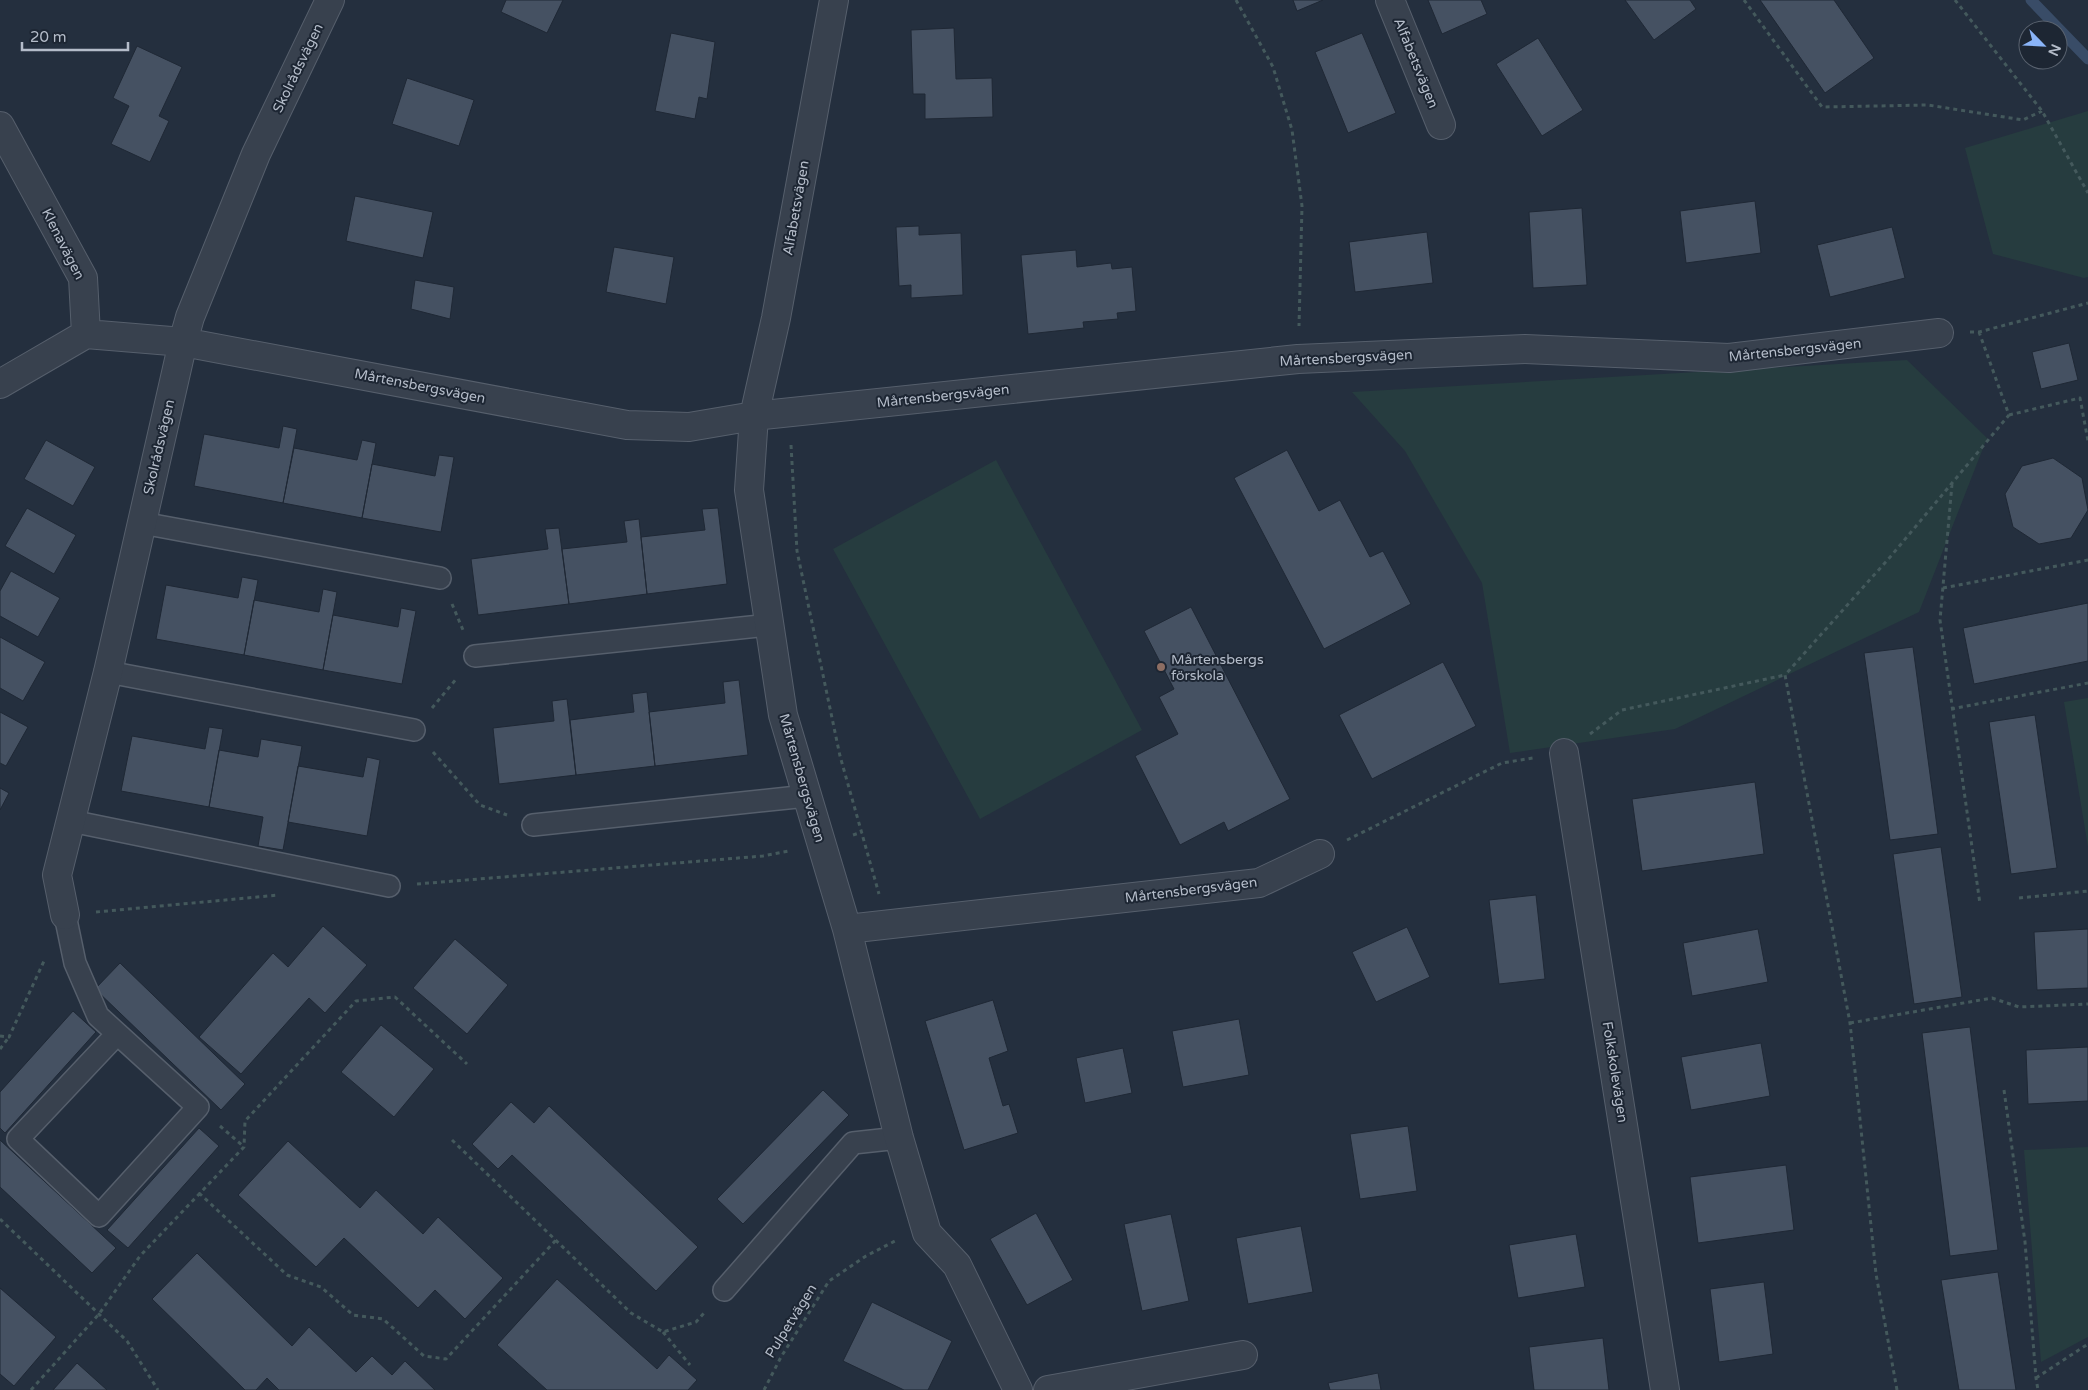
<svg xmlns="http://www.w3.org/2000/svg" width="2088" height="1390" viewBox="0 0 2088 1390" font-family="'Varela Round',sans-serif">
<rect width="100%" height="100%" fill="#242f3e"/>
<path fill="#263c3f" d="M2088,111V277L2084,278L1993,254L1965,148Z
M1907,360L1987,438L1919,612L1675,729L1510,753L1482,583L1405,451L1352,392Z
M996,460L1142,730L980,819L833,549Z
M2088,698V847L2064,702Z
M2088,1147V1337L2041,1362L2024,1150Z"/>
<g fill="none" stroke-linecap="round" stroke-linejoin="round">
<path stroke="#394c67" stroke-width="11" d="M2031,0L2088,59"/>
</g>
<path fill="#455162" stroke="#1f2835" d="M506,0H563L547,33L501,12Z
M1293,0H1323L1297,11Z
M1428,0H1481L1487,14L1442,34Z
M1625,0H1690L1696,9L1654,40Z
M1760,0H1834L1874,58L1825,93Z
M954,28L956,79L992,78L993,117L925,119V94H913L911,30Z
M671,33L715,42L707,99L699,97L695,119L655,111Z
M1362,33L1396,113L1348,133L1315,52Z
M1538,38L1583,110L1542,136L1496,64Z
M137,46L182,67L159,116L169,121L150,162L111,144L129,106L113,98Z
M407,78L474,100L459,146L392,124Z
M355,196L433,212L423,258L346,241Z
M1755,201L1761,253L1686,263L1680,211Z
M1582,208L1587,285L1533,288L1529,212Z
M919,226V235L961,233L963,295L911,298V285L899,286L896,227Z
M1892,227L1905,278L1830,297L1817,245Z
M1427,232L1433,283L1355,292L1349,242Z
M614,247L674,257L666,304L606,292Z
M1076,250L1077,267L1111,263L1112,269L1132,267L1136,311L1117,313L1118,319L1083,322L1084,328L1028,334L1021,255Z
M415,280L454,287L450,319L411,309Z
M2069,343L2078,380L2041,389L2032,352Z
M283,426L297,429L283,503L194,486L204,434L279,448Z
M46,440L95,467L73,506L24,479Z
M362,440L376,443L362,518L283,503L294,448L357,460Z
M1287,450L1319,511L1340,500L1370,557L1383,551L1411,604L1324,649L1234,478Z
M439,455L454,457L441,532L362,518L372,464L435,476Z
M2053,458L2082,478L2088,510L2071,538L2039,544L2013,527L2005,494L2022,466Z
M27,508L76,535L54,574L5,546Z
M718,508L727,584L647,594L641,537L705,530L702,509Z
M639,519L647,594L569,604L562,549L627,542L624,521Z
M559,528L569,604L478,615L471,559L548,549L545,529Z
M11,571L60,598L38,637L0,616V591Z
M242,577L258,580L244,655L156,639L166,585L238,598Z
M323,589L337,592L323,670L244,655L254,600L319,612Z
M2088,603V661L1974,684L1963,628Z
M1191,607L1290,799L1228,831L1224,822L1180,845L1135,756L1178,734L1159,697L1174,689L1144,631Z
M401,608L416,611L402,684L323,670L333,615L398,627Z
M0,637L45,662L23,701L0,688Z
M1913,647L1938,834L1890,840L1864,653Z
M1443,662L1476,726L1372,779L1339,715Z
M739,680L748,755L655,766L649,712L725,703L723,682Z
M647,692L655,766L576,775L570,720L634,712L632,694Z
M567,699L576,775L499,784L493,728L554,721L552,701Z
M0,712L28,727L6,766L0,763Z
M2035,715L2057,868L2011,874L1989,722Z
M209,727L223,729L209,807L121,791L132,736L205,749Z
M261,739L302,746L283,850L258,846L263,817L209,807L219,750L258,757Z
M367,757L380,760L367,836L288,822L298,766L363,777Z
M1755,782L1764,854L1642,871L1632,799Z
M0,788L9,793L0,810Z
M1941,847L1962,997L1914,1004L1893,854Z
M1536,895L1545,979L1499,984L1489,900Z
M323,926L367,965L325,1013L309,998L241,1074L199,1037L273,953L288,967Z
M1407,927L1430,977L1376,1002L1352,952Z
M1758,929L1768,982L1692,996L1683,943Z
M2088,929V988L2037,990L2034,932Z
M455,939L508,985L467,1034L413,988Z
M120,963L245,1084L221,1110L95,989Z
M993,1000L1008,1051L989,1058L1003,1106L1009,1104L1018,1133L964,1150L925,1021Z
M73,1011L96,1032L5,1133L0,1128V1092Z
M1239,1019L1249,1075L1183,1087L1172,1031Z
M381,1025L434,1069L394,1117L341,1072Z
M1970,1027L1998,1250L1950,1256L1922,1033Z
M1761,1043L1770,1096L1691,1110L1681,1057Z
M2088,1047V1101L2028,1104L2026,1050Z
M1123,1048L1132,1093L1085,1103L1076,1058Z
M823,1090L849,1115L743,1224L717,1199Z
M511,1102L534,1123L549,1106L698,1247L656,1291L512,1155L498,1169L472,1144Z
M1408,1126L1417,1191L1360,1199L1350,1134Z
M199,1128L219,1146L128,1248L107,1230Z
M0,1140L116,1248L92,1273L0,1187Z
M288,1141L360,1208L376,1190L423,1234L438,1217L503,1278L465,1319L435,1290L418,1308L344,1238L316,1267L238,1195Z
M1786,1165L1794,1230L1698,1243L1690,1177Z
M1036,1213L1073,1280L1027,1305L990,1239Z
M1171,1214L1189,1301L1142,1311L1124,1224Z
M1301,1226L1313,1292L1248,1304L1236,1238Z
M1576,1234L1585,1287L1518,1298L1509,1245Z
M197,1253L292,1346L309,1327L356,1372L372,1356L392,1375L405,1361L435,1390H279L267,1378L256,1390H245L152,1299Z
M1998,1272L2016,1390H1959L1941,1280Z
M557,1279L657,1369L669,1355L697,1380L688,1390H547L497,1345Z
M1764,1282L1773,1354L1719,1362L1710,1289Z
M0,1288L56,1337L14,1386L0,1374Z
M872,1302L952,1341L928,1390H904L843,1361Z
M1603,1338L1609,1390H1534L1529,1347Z
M77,1363L107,1390H53Z
M1378,1373L1381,1390H1330L1328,1383Z"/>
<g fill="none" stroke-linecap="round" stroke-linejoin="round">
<g stroke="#565f6c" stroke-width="24">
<path id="lane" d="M142,523L440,578
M475,656L769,625
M108,672L414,730
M71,821L389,886
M533,825L807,796
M65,915L75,963L98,1016L198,1107L99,1216L18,1139L117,1034
M724,1290L853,1143L899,1138"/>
</g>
<g stroke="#565f6c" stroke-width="30">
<path id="street" d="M834,0L776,318L754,416L749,490L783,715L847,929L899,1138L927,1233L957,1265L1018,1390
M1390,0L1441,125
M0,126L83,278L86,334L0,384
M86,334L183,342L627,425L689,427L754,416L1298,359L1525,349L1729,358L1939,333
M1564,753L1665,1390
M65,915L57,875L108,672L183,342L190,317L256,154L330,0
M847,929L1259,883L1320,854
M1048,1390L1243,1355"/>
</g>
<path stroke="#44595c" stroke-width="3" stroke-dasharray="4 4" stroke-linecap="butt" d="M1236,0L1273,67L1292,130L1302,206L1299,326
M1744,0L1822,107L1928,105L2023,120L2042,111
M1955,0L2042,111L2088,193
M1970,332H1979L2088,303
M2009,415L2080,398L2088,441
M791,445L797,551L840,756L879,894
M1952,484L1940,620L1980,904
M1943,588L2088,560
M452,604L463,630
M432,708L457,678
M1951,709L2088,683
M1590,734L1622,710L1785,675
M433,752L480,805L507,815
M853,835L862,832
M1347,840L1502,763L1533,758
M417,884L763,856L789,851
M2019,898L2088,891
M96,912L279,895
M1850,1023L1992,998L2019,1007L2088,1004
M0,1036L9,1037L44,961
M0,1049L9,1037
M2004,1090L2025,1242L2036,1378L2038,1390
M220,1126L243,1146
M452,1140L631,1313L663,1332L696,1322L705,1312
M199,1193L287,1275L321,1287L353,1315L383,1319L424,1356L446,1359L556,1240
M0,1219L127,1341L158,1390
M663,1332L690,1365
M2036,1378L2088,1344
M31,1390L99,1314L140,1256L244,1147L245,1121L356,1001L395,997L467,1064
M764,1390L781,1357L829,1281L866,1256L897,1240
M1897,1390L1876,1274L1850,1023L1785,675L1891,556L2009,415L1979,332"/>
<use href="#lane" stroke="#38414e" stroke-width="21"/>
<use href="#street" stroke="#38414e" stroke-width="28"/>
</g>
<circle fill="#8d6e63" stroke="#1d2633" stroke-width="2" cx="1161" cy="667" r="5"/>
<g text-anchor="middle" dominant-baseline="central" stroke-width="4" stroke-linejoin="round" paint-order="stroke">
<g font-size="14" fill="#b4bcc9" stroke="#1d2633">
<text transform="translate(1416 63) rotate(68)">Alfabetsvägen</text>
<text transform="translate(298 68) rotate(-64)">Skolrådsvägen</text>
<text transform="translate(796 208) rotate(-80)">Alfabetsvägen</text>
<text transform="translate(63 244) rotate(63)">Klenavägen</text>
<text transform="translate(1795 350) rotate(-6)">Mårtensbergsvägen</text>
<text transform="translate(1346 358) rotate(-3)">Mårtensbergsvägen</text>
<text transform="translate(420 386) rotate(11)">Mårtensbergsvägen</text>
<text transform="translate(943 396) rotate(-6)">Mårtensbergsvägen</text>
<text transform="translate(159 447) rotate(-77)">Skolrådsvägen</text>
<text transform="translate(802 778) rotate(74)">Mårtensbergsvägen</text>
<text transform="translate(1191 890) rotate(-7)">Mårtensbergsvägen</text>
<text transform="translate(1615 1072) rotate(81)">Folkskolevägen</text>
<text transform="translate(791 1321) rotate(-58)">Pulpetvägen</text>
</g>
<g font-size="14" fill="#b4bcc9" stroke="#1d2633" text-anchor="start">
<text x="1171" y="659">Mårtensbergs<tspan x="1171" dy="16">förskola</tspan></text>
</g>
</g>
<g transform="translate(2043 45) rotate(114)"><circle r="24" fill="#1d2633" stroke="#59626f"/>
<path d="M0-4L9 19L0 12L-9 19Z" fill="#8ab4f8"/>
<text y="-8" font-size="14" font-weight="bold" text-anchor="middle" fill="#b4bcc9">N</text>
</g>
<path d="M22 42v8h106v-8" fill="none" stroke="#b4bcc9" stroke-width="2.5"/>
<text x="30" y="42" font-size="15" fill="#b4bcc9" stroke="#1d2633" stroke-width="4" paint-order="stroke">20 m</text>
</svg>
